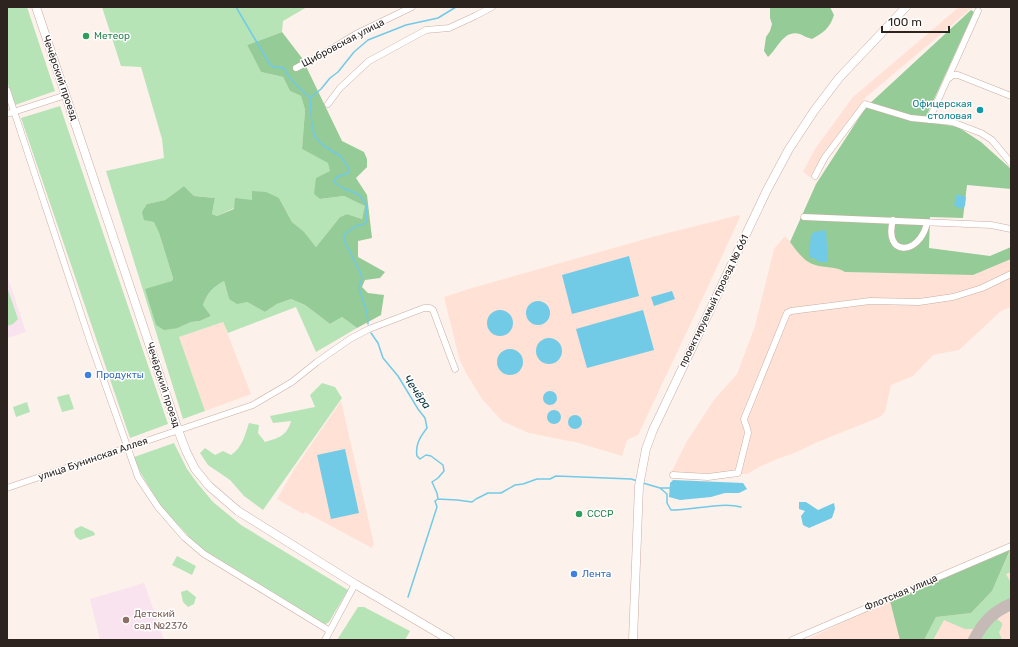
<svg xmlns="http://www.w3.org/2000/svg" width="1018" height="647" viewBox="0 0 1018 647" font-family="Rubik,sans-serif">
<rect width="100%" height="100%" fill="#fdf1ec"/>
<path fill="#ffe1d5" d="M959,7H973L865,98L823,154L810,177L803,172L815,149L853,97Z
M739,215L740,217L699,306L638,435L627,440L622,456L579,443L529,433L502,421L482,399L466,373L459,358L444,297L472,288L656,236Z
M785,236L805,259L813,265L838,268L845,272L973,275L1011,259V307L1001,311L959,350L933,355L913,376L891,385L885,412L880,417L820,441L792,454L777,459L759,467L747,474L671,473L687,441L714,400L737,374L755,326L774,249Z
M223,322L251,394L205,411L179,337Z
M341,401L374,544L372,548L305,512L303,514L277,499L295,468Z
M1011,549V640H806L870,609Z"/>
<path fill="#f9e3ef" d="M7,275L26,332L7,338Z
M144,583L164,640H100L90,599Z"/>
<path fill="#b6e4b6" d="M7,7H27L55,91L15,105L7,81Z
M102,7H307L283,21L282,32L247,45L261,72L283,77L290,91L301,96L305,110L302,149L329,163L331,171L320,199L344,196L366,206L362,219L347,214L340,217L316,247L304,233L292,222L279,198L252,200L217,216L212,214L215,198L194,196L184,186L165,200L147,204L159,233L173,278L172,281L178,328L191,322L200,321L211,316L203,305C208,292 212,288 224,281L229,299L247,302L265,312L277,304L291,299L305,305L330,324L342,317L357,328L316,352L296,307L228,333L223,322L179,337L205,411L183,419L106,171L164,158L162,139L141,67L121,66Z
M60,106L168,424L130,438L21,118Z
M7,287L18,319L13,324L7,326Z
M322,383L335,387L342,398L263,510L244,496L230,480L208,465L200,453L205,448L215,455L223,451L231,455C242,448 245,435 249,423L259,425L258,433L265,442C278,438 287,436 291,421L273,423L270,416L315,407L310,395Z
M69,394L74,409L62,412L57,397Z
M27,402L30,412L16,417L13,407Z
M174,443L187,469L198,484L213,502L241,525L348,590L329,622L326,624L322,623L207,552L196,544L168,514L158,502L140,472L134,457Z
M81,526L94,532L95,535L80,540L76,537L74,532L75,529Z
M1011,549V572L1006,574L1011,583V600C995,606 983,618 973,629H965L944,620L933,640H924L936,617L971,613L992,591Z
M177,556L196,566L192,575L172,565Z
M187,590L196,597L194,604L188,607L183,602L181,592Z
M358,607H364L410,631L405,640H337Z
M997,619L1002,623V626L999,632L1002,640H980L989,626Z"/>
<path fill="#95cb96" d="M770,7H830L834,15C830,28 823,33 812,39C808,38 804,36 800,34C784,29 778,48 768,57L764,51L766,37L770,31L772,24L770,18Z
M971,10L974,12L924,121L958,127L981,142L1011,169V189L967,185L963,218L930,217L929,248L990,256L1011,247V259L973,275L845,272C835,266 825,268 815,265C804,262 796,250 790,242L816,184L866,107Z
M282,32L302,58L342,141L364,152L367,159V167L356,178L367,195L372,238L358,241V257L385,272L380,278L365,280L362,287L368,293L384,295L381,315L357,328L342,317L330,324L305,305L291,299L277,304L265,312L247,302L237,304L229,299L224,281C212,288 208,292 203,305L211,316L200,321L191,322L178,328L164,330L156,325L145,289L172,281L173,278L159,233L154,222L144,220L142,212L147,204L165,200L184,186L194,196L215,198L212,214L217,216L234,209L235,198L252,200V191L266,192L279,198L292,222L304,232L316,247L340,217L347,214L362,219L365,206L344,196L320,199L314,194L316,178L330,171L328,163L302,149L305,110L301,96L290,91L283,77L261,72L247,45Z
M1010,550L992,591L971,613L936,617L924,640H900L890,601Z"/>
<path fill="#71cae6" d="M957,194L966,197L965,206L960,209L954,205Z
M826,230L828,262H819L816,259L809,257L811,235L814,232Z
M629,256L639,296L572,314L562,275Z
M672,291L675,299L654,306L651,297Z
M526 313a12 12 0 1 1 24 0a12 12 0 1 1-24 0Z
M643,310L654,350L587,368L576,329Z
M487 323a13 13 0 1 1 26 0a13 13 0 1 1-26 0Z
M536 351a13 13 0 1 1 26 0a13 13 0 1 1-26 0Z
M497 362a13 13 0 1 1 26 0a13 13 0 1 1-26 0Z
M543 398a7 7 0 1 1 14 0a7 7 0 1 1-14 0Z
M547 417a7 7 0 1 1 14 0a7 7 0 1 1-14 0Z
M568 422a7 7 0 1 1 14 0a7 7 0 1 1-14 0Z
M345,449L359,513L331,519L317,455Z
M673,480L743,483L747,489L739,493H725L711,497L680,500L669,497L670,483Z
M799,502H806L818,510L834,503L835,509L832,518L809,528L803,525L801,516L805,511L799,509Z"/>
<g fill="none" stroke-linecap="round" stroke-linejoin="round">
<path stroke="#71cae6" stroke-width="1.5" d="M236,7L269,63L273,67L284,68C290,81 300,88 310,98L312,126L315,137L324,146L340,156L348,167V173L337,177L334,182L344,189L351,191L359,195L366,204L367,221L363,225L356,226L344,235V240L360,272L362,278L359,288L367,313L368,324
M310,98L321,89L330,78L338,72L354,52L368,40L406,25L438,18L456,7
M371,333L378,343L383,358L398,376L418,409L425,418L427,428C420,437 415,445 417,456L420,459L426,455L431,456L443,465L444,471L438,478L432,482L437,493L438,499L435,501L437,507L408,597
M643,483L660,488H670
M660,488L667,494V503L671,510C693,510 722,502 741,507
M438,499L457,500L472,502L476,499L488,493H501L515,485L523,484L537,479H550L556,476L631,479L638,481"/>
<path stroke="#c5bab5" stroke-width="12" d="M974,640C983,622 993,612 1011,604"/>
<g stroke="#caaea3" stroke-width="7">
<path id="minor" d="M296,68L328,51L356,34L412,7
M948,79L953,75H958L1011,96
M7,90L91,344L138,477L158,507L184,537L204,554L330,631
M328,104L340,88L369,61L426,30L449,28L475,16L492,7
M7,114L66,95
M929,120L978,11
M815,176L825,157L865,104L911,118L952,122L981,133L992,140L1011,163
M804,217L991,225L1011,229
M893,220C883,256 919,257 927,223
M673,475L708,477L738,473L748,433C748,428 745,425 744,419L787,313L791,311L870,301L919,302L953,297L982,288L1011,274
M7,488L253,405L292,382L317,362L350,339L369,329L424,308H430L433,310L455,369
M325,640L355,584
M792,640L1011,546"/>
</g>
<g stroke="#caaea3" stroke-width="9">
<path id="major" d="M36,7L178,430L186,451L195,469L209,486L238,511L355,584L450,640
M633,640L639,486L646,449L653,430L767,190L789,149L814,111L839,78L906,7"/>
</g>
<use href="#minor" stroke="#fff" stroke-width="6"/>
<use href="#major" stroke="#fff" stroke-width="8"/>
</g>
<g fill="#2e9e5b" stroke="#fff" stroke-width="1.5">
<circle cx="86" cy="36" r="4"/>
<circle cx="579" cy="514" r="4"/>
</g>
<circle fill="#0f9aa8" stroke="#fff" stroke-width="1.5" cx="980" cy="110" r="4"/>
<g fill="#3f7fe0" stroke="#fff" stroke-width="1.5">
<circle cx="88" cy="375" r="4"/>
<circle cx="574" cy="574" r="4"/>
</g>
<circle fill="#8d6e63" stroke="#fff" stroke-width="1.5" cx="126" cy="620" r="4"/>
<g text-anchor="middle" dominant-baseline="central" stroke-width="3" stroke-linejoin="round" paint-order="stroke">
<g font-size="10" fill="#27864d" stroke="#fff" text-anchor="start">
<text x="94" y="36">Метеор</text>
<text x="587" y="514">СССР</text>
</g>
<g font-size="10" fill="#2d231f" stroke="#fff">
<text transform="translate(343 43) rotate(-28)">Щибровская улица</text>
<text transform="translate(60 78) rotate(71)">Чечёрский проезд</text>
<text transform="translate(714 301) rotate(-64)">проектируемый проезд № 661</text>
<text transform="translate(163 385) rotate(72)">Чечёрский проезд</text>
<text transform="translate(93 459) rotate(-19)">улица Бунинская Аллея</text>
<text transform="translate(901 593) rotate(-23)">Флотская улица</text>
</g>
<g font-size="10" fill="#0d838f" stroke="#fff" text-anchor="end">
<text x="972" y="104">Офицерская<tspan x="972" dy="12">столовая</tspan></text>
</g>
<g font-size="10" fill="#366cbe" stroke="#fff" text-anchor="start">
<text x="96" y="375">Продукты</text>
<text x="582" y="574">Лента</text>
</g>
<g font-size="10" fill="#785e54" stroke="#fff" text-anchor="start">
<text x="134" y="614">Детский<tspan x="134" dy="12">сад №2376</tspan></text>
</g>
<g font-size="11" font-style="italic" fill="#08343f" stroke="#fff">
<text transform="translate(417 392) rotate(55)">Чечёра</text>
</g>
</g>
<rect width="1018" height="647" fill="none" stroke="#2d231f" stroke-width="16"/>
<path d="M882 26v6h67v-6" fill="none" stroke="#2d231f" stroke-width="2"/>
<text x="888" y="26" font-size="12" fill="#2d231f" stroke="#ffffff" stroke-width="3" paint-order="stroke">100 m</text>
</svg>
